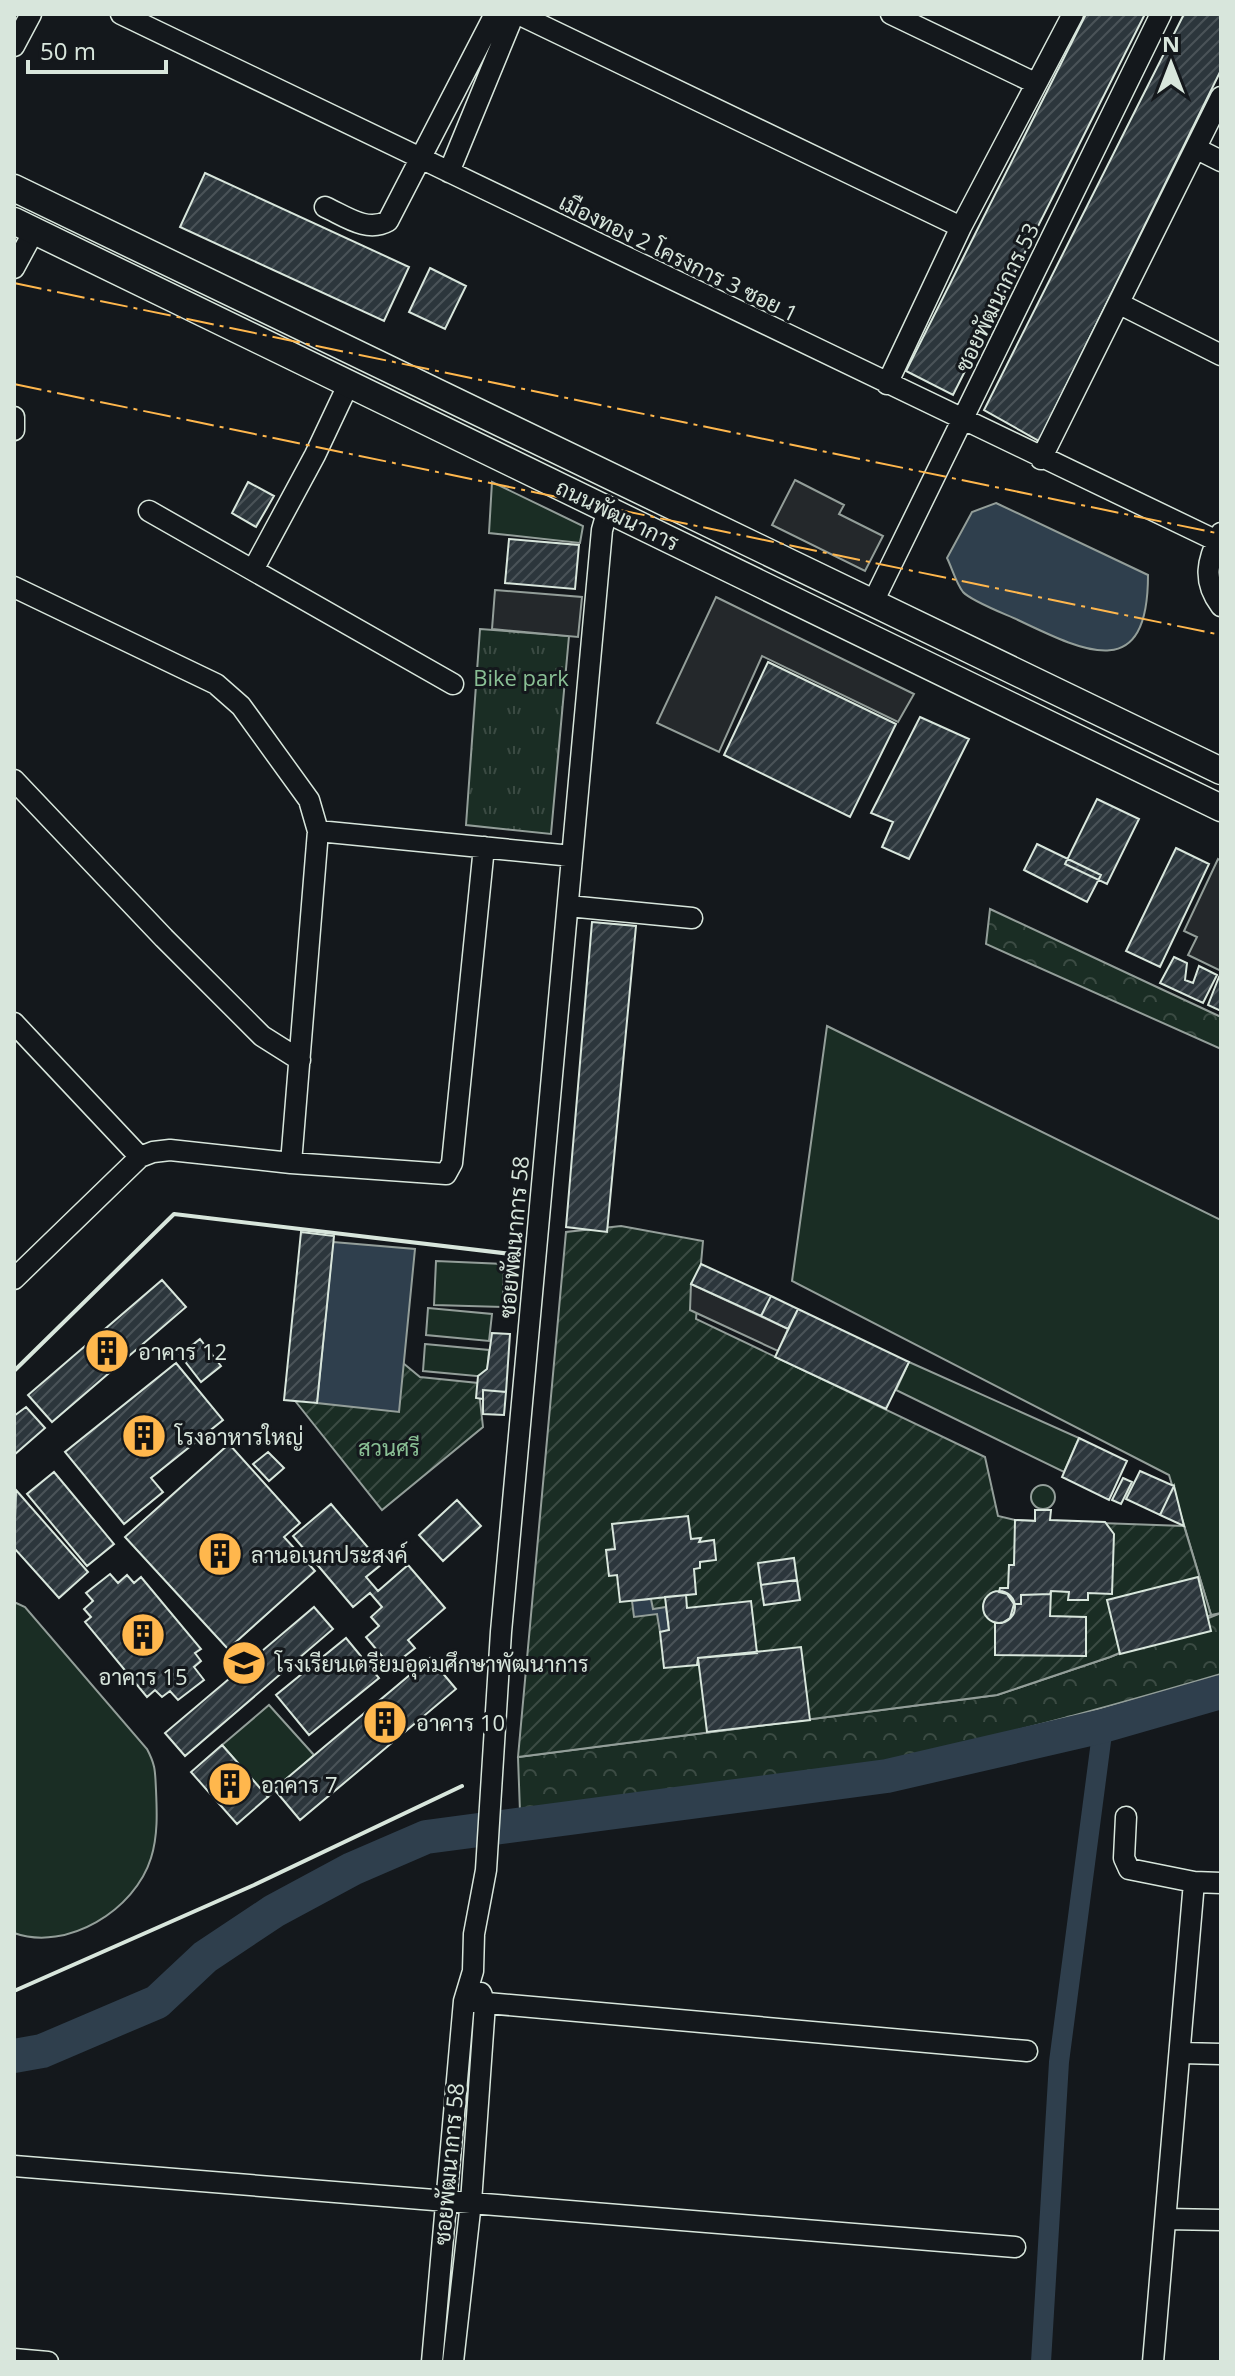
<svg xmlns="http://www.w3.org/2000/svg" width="1235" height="2376" viewBox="0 0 1235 2376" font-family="'Open Sans',Sarabun,sans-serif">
<defs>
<pattern id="forest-crowns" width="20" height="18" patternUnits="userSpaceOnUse" patternTransform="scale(2)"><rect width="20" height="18" fill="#1a2d24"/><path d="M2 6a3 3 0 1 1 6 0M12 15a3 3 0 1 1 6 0" fill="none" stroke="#3b4b43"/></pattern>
<pattern id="park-tufts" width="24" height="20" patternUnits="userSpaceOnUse" patternTransform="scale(2)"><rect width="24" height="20" fill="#1a2d24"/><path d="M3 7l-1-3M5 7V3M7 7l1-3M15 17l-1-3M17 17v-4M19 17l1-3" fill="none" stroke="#3b4b43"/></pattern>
<pattern id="garden-furrows" width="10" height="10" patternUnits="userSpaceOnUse" patternTransform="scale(2)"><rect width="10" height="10" fill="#1a2d24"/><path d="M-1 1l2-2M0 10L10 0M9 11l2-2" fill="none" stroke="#3b4b43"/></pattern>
<pattern id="building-hatch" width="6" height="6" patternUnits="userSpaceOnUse" patternTransform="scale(2)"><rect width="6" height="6" fill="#2c363c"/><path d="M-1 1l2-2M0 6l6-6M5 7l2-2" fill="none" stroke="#4a5358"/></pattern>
</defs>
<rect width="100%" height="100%" fill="#14181c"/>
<path fill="#1a2d24" stroke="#939e99" stroke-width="2" d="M492,482L583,526L580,543L489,533Z
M827,1026L1221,1220V1613L1211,1615L1169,1475L792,1281Z
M436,1261L504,1264L503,1307L434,1305Z
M428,1308L492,1314L489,1341L426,1335Z
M425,1344L489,1350L487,1377L423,1371Z
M909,1362L1079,1438L1064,1472L896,1390Z
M1031 1497a12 12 0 1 1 24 0a12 12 0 1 1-24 0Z
M14,1602L25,1607L147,1749C156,1766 155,1772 156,1790C157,1812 158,1836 151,1858C135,1910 67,1952 14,1933Z
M269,1705L314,1755L268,1797L222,1745Z"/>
<path fill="url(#forest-crowns)" stroke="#939e99" stroke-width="2" d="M990,909L1221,1017V1049L986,944Z
M1221,1613V1674C1068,1719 914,1760 755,1785C677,1797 598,1803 520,1812L518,1757L997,1695L1110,1657Z"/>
<path fill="url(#park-tufts)" stroke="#939e99" stroke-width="2" d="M480,629L569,636L551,834L466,825Z"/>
<path fill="url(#garden-furrows)" stroke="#939e99" stroke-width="2" d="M621,1226L703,1241L696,1319L985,1457L998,1516L1015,1520L1184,1526L1211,1615L1110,1657L997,1695L518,1757L566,1232Z
M403,1363L420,1377L478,1383L483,1427L382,1510L292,1397L398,1404Z"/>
<path fill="#24282b" stroke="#939e99" stroke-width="2" d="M795,480L844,505L839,514L883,536L865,571L772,525Z
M495,590L582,597L578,637L492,629Z
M716,597L914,694L898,722L762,656L719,752L657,723Z
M1218,859L1221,861V971L1188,955L1197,937L1184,931Z
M691,1284L788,1329L778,1351L690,1310Z"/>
<path fill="#2f3f4d" stroke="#939e99" stroke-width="2" d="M996,503L1148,575C1148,683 1087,653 1018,620C1005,614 971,601 963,592C956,583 952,568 947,558L972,512Z
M333,1242L415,1249L399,1412L317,1403Z
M651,1599L653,1609L666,1607L669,1630L660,1632L657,1614L634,1617L632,1601Z"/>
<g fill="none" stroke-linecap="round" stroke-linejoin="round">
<path stroke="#2f3f4d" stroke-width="20" d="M1041,2362L1059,2062L1103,1726"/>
<path stroke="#2f3f4d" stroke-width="34" d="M14,2056L42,2051L157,2002L205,1957L274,1911L352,1869L426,1837L887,1776L1103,1726L1221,1692"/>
</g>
<path fill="url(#building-hatch)" stroke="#d8e6dc" stroke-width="2" d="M1086,14H1145L953,395L906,371Z
M1184,14H1221V70L1039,441L984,410Z
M205,173L409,267L384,321L180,227Z
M430,268L466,286L445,329L409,312Z
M248,482L274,496L256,527L232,513Z
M509,539L579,545L575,589L505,583Z
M768,662L896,724L850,817L724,755Z
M920,717L969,739L909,859L882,847L893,822L871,813Z
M1097,799L1139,819L1107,884L1065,864Z
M1037,844L1101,875L1087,902L1024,870Z
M1176,848L1209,864L1160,967L1126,951Z
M592,922L636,926L607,1232L566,1227Z
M1174,957L1187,963L1185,980L1193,983L1199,966L1217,975L1203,1003L1160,983Z
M1219,977L1221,979V1011L1208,1005Z
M301,1232L334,1236L317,1403L284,1400Z
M701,1264L771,1296L761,1316L691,1284Z
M162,1280L186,1307L52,1422L28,1395Z
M771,1296L798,1309L788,1329L761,1316Z
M798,1309L909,1362L886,1409L775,1357Z
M492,1333L510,1334L506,1392L483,1390V1399L476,1398L478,1376L487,1369Z
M200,1339L221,1366L201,1382L180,1355Z
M176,1363L223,1420L151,1478L163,1492L124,1524L65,1452Z
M483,1390L506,1392L504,1415L483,1414Z
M26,1407L45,1428L14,1455V1416Z
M1079,1438L1127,1461L1109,1500L1062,1477Z
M229,1444L300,1523L284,1537L315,1571L228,1649L125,1537Z
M268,1452L284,1468L269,1481L253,1464Z
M1140,1471L1174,1486L1160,1515L1126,1499Z
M54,1472L114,1544L87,1566L27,1494Z
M1123,1478L1132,1482L1121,1504L1112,1500Z
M1174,1486L1184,1526L1160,1515Z
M16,1490L88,1572L59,1598L14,1548Z
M457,1500L481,1526L443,1561L419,1535Z
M331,1504L382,1564L366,1577L378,1591L408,1565L445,1608L408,1640L415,1648L391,1667L366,1637L379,1626L371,1617L382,1607L370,1593L353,1607L293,1536Z
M1035,1510H1051L1050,1520L1105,1522L1114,1534L1112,1594L1088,1593V1600H1068L1069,1592L1051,1591L1050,1594L1021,1595V1604H1014L1007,1594L999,1592L1000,1588H1008L1009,1565H1014L1015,1520L1035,1521Z
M688,1516L691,1539L701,1538L699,1542L714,1540L716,1560L700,1562V1568L694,1569L696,1594L620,1602L617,1575L609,1576L606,1550L615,1549L612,1524Z
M794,1558L797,1580L761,1585L758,1563Z
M110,1574L118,1583L127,1575L134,1583L141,1577L201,1649L195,1653L201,1661L194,1667L204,1680L178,1700L170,1691L162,1697L155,1690L147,1697L85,1622L91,1617L84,1609L93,1601L86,1593Z
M1198,1577L1211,1631L1120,1654L1107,1600Z
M797,1580L800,1600L764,1605L761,1585Z
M1051,1591L1050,1616L1086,1617V1656L995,1655V1623H1002L1010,1618L1014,1604H1021V1595L1050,1594Z
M983 1607a16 16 0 1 1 32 0a16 16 0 1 1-32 0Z
M686,1595L687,1608L751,1601L757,1653L698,1658L697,1665L664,1668L660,1632L669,1630L665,1597Z
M314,1607L333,1629L185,1756L165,1733Z
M346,1638L379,1678L309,1735L276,1695Z
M801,1647L810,1720L707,1732L698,1658Z
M430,1658L456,1689L300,1820L274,1789Z
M222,1745L268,1797L237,1824L191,1772Z"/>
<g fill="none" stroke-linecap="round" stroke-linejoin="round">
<g stroke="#d8e6dc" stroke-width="23">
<path id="minor" d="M121,14L1217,541
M518,14L961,227
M891,14L1035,83
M14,46L31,14
M1197,149L1221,161
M449,172L514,14
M325,207C345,216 367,233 388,221L495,14
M14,268L34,231
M1120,304L1221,355
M887,384L961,227L1073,14
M14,417V430
M1041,459L1221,97
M149,511L453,684
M1221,533C1207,560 1202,581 1221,606
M253,570L315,455L349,383
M14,587L216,684L241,706L309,800L318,831L572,856
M873,602L1161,14
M14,780L164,938L262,1036L300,1060
M568,906L692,918
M14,1023L140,1157
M291,1163L318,831
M14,1279L140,1157L153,1152L170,1150L291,1163L446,1174L452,1163L484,847
M1126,1817L1124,1858L1129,1869L1194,1882L1221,1883
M464,2001L1027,2051
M1181,2053L1221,2054
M14,2166L1015,2247
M1166,2219L1221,2220
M14,2359L48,2362
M432,2362L464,2001L473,1971L474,1934L486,1870L501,1632L602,530L608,509
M453,2362L471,2202L485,2004L481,1993
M1153,2362L1194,1882"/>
</g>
<g stroke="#d8e6dc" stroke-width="29">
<path id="major" d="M14,188L1221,771
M14,221L1221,808"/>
</g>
<use href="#minor" stroke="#14181c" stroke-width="20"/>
<use href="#major" stroke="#14181c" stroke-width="26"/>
<path stroke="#d8e6dc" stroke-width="4" d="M14,1371L174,1214L511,1254
M14,1991L254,1885L462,1786"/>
<path stroke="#ffb74d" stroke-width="2" stroke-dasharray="28 6 4 6" stroke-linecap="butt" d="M14,283L1221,534
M14,384L1221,635"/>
</g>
<defs>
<g id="building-disc" transform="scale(2.3)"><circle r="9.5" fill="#ffb74d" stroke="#14181c"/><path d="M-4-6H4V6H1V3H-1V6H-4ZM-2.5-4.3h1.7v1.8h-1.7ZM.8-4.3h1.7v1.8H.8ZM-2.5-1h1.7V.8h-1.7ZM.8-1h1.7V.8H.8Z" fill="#111"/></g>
<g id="school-disc" transform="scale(2.3)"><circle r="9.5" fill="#ffb74d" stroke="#14181c"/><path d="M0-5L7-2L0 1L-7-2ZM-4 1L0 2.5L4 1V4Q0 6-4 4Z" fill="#111"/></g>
</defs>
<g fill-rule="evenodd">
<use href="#building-disc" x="107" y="1351"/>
<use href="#building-disc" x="144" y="1436"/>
<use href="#building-disc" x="220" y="1554"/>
<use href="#building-disc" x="143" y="1635"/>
<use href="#school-disc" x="244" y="1663"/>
<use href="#building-disc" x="385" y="1722"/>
<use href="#building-disc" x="230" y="1784"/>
</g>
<g text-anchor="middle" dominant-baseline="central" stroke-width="6" stroke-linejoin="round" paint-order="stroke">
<g font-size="22" fill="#d8e6dc" stroke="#14181c">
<text transform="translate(679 257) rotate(26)">เมืองทอง 2 โครงการ 3 ซอย 1</text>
<text transform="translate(996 297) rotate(-64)">ซอยพัฒนาการ 53</text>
<text transform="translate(618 514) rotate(26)">ถนนพัฒนาการ</text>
<text transform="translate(513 1237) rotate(-85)">ซอยพัฒนาการ 58</text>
<text transform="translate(448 2164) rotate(-85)">ซอยพัฒนาการ 58</text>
</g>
<g font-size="22" fill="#8ac095" stroke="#14181c">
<text x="521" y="677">Bike park</text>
<text x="389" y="1447">สวนศรี</text>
</g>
<g font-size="22" fill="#d8e6dc" stroke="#14181c" text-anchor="start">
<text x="138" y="1351">อาคาร 12</text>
<text x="175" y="1436">โรงอาหารใหญ่</text>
<text x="251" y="1554">ลานอเนกประสงค์</text>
<text x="275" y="1663">โรงเรียนเตรียมอุดมศึกษาพัฒนาการ</text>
<text x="143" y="1676" text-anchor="middle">อาคาร 15</text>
<text x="416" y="1722">อาคาร 10</text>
<text x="261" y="1784">อาคาร 7</text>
</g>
</g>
<rect width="1235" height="2376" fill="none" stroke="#d8e6dc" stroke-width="32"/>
<g transform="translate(1171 64)" stroke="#14181c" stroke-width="6" paint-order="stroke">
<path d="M0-6L14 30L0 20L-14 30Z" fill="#d8e6dc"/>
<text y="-12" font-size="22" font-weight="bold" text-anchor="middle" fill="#d8e6dc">N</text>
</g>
<path d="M28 60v12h138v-12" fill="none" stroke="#d8e6dc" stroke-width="4"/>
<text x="40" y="60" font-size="24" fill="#d8e6dc" stroke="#14181c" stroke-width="6" paint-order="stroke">50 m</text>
</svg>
